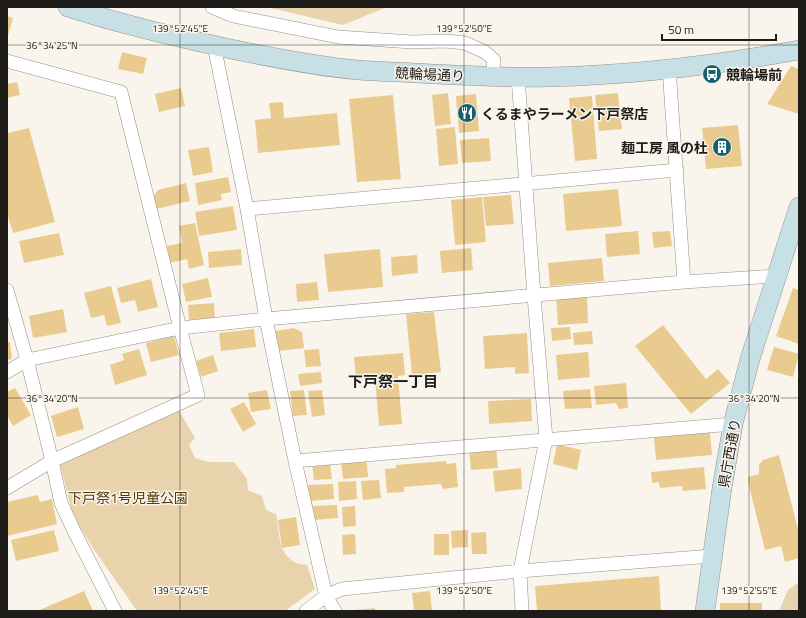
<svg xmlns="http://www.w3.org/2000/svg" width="806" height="618" viewBox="0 0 806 618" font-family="'Titillium Web','Noto Sans JP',sans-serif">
<rect width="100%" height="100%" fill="#faf5ec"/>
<path fill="#e8d3ac" d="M266,7H387L343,25Z
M178,409L195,438L189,445L195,458L209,462H234L247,479L248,490L262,496L266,510L276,514C280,529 277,547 289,558C290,559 294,562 294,562C298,564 303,564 307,565L315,589L285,611H137L95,551L73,516L60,464Z
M799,582V611H779L788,590Z"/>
<path fill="#eacb8f" d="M7,16L13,18L7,39Z
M122,52L147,58L143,74L118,69Z
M791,66L799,69V114L767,104Z
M17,82L20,95L7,98V84Z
M181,88L185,106L159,112L155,94Z
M448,93L451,124L435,126L432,95Z
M618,93L622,129L599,131L595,95Z
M476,94L479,131L459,133L456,96Z
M393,95L401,179L357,182L349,99Z
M592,96L597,159L575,161L569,98Z
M283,102L284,118L337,113L340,145L258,153L255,120L271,118L269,103Z
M738,125L742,166L706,169L702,128Z
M455,127L458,164L439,166L436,129Z
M29,128L55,222L13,233L7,213V133Z
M489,138L491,161L462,163L460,140Z
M209,147L213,172L193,176L188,150Z
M228,177L231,192L221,194L222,200L198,205L195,183Z
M186,183L190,201L156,209L153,197L158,190Z
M618,189L622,226L566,231L563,194Z
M511,195L514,224L486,226L483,197Z
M482,197L486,242L455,245L451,200Z
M233,206L237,230L199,236L195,212Z
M195,223L204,265L189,269L187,259L170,263L167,246L182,243L179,226Z
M638,231L640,254L607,257L605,234Z
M670,231L672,246L654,248L652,232Z
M59,233L64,255L24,263L19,241Z
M471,248L473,270L442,273L440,251Z
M241,249L242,265L209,268L208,252Z
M380,249L383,287L328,292L324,254Z
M417,255L418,273L392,276L391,257Z
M602,258L604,281L550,286L548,263Z
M208,278L212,297L186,302L182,284Z
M151,279L158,307L138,312L135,300L121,303L117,288Z
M317,282L319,300L297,302L296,284Z
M111,286L121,323L107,326L104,315L91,318L84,293Z
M793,288L799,290V344L776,336Z
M587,295L588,323L558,325L556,297Z
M214,303L215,318L189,320L188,305Z
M63,309L67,332L33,338L29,316Z
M434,312L441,372L412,375L406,314Z
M663,325L706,379L718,369L730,383L691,414L635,346Z
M570,327L571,339L552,341L551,328Z
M294,328L302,332L304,348L278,351L275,331Z
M254,329L256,347L221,351L219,333Z
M592,331L593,344L574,345L573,333Z
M527,333L529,373L515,374V367L485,369L483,336Z
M174,336L179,355L151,362L146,343Z
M7,342H10L12,359L7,360Z
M774,347L799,354L793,377L767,370Z
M139,349L147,375L115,385L110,365L124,360L122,354Z
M319,349L321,366L306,367L304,350Z
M588,352L590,377L558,380L556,355Z
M403,353L405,375L398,376L402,424L379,426L375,377L356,379L354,357Z
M213,355L218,371L201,377L196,361Z
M321,372L322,383L300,386L298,374Z
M626,383L628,408L619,409L616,403L596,405L594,386Z
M15,388L31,415L13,426L7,415V392Z
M590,389L592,408L565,409L563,391Z
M267,390L271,409L251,412L248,393Z
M304,390L307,415L293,416L290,391Z
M322,390L325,415L312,417L308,391Z
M531,399L532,421L489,424L488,401Z
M244,402L256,424L243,432L230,409Z
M78,407L84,429L57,437L51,416Z
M710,432L712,455L656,460L654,437Z
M557,444L581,450L577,470L553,464Z
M496,447L498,468L471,470L469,450Z
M779,455L799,533V558L785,562L781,546L765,550L748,482V477L759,474V465L763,460Z
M330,461L332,479L314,480L312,462Z
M446,461L447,464L456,463L458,487L443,489L441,484L404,487V492L387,493L385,469L396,468V465Z
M367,462L368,477L343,479L341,463Z
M704,467L706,489L683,491L682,486L660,488L659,482L652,483L651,472Z
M521,468L522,489L495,492L493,471Z
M379,480L381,498L363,500L361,481Z
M356,481L357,499L339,501L338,482Z
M333,484L334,499L309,501L308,485Z
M38,495L40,502L52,499L57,524L7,536V502Z
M337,505L338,518L314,520L313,506Z
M355,506L356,526L343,527L342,507Z
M296,517L300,545L282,548L278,520Z
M54,530L59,551L16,561L11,540Z
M468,530V547L452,548L451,531Z
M486,532L487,554H472L471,533Z
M355,534L356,554L343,555L342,535Z
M434,534H449V555H434Z
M659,576L661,611H537L535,586Z
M84,591L93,611H37Z
M430,591L432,611H414L412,593Z
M720,603H762V611H720Z
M375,608V611H353V610Z"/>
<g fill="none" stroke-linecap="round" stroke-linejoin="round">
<g stroke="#959088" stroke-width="14">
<path id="street" d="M212,7L233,16L338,37L412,42L446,41L465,43L485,52L494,60L492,77
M214,45L247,209L266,319L295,461L326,596L335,611
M7,61L121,92L180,328L198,395L52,461L7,488
M669,68L684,282
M518,77L534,296L546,439L520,571L522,611
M247,209L677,170
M7,290L27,360L52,461L61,503L75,533L115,611
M7,372L27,360L180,328L266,319L684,282L777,276
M295,461L733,424
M306,611L326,596L342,589L520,571L712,556"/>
</g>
<g stroke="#959088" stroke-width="20">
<path id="secondary" d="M68,7C120,24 173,36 226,48C269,57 314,66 358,70C383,72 408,72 432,74C471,76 509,78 548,77C631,75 717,65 799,50
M705,611L722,488L733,424L750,359L799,207"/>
</g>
<use href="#street" stroke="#fff" stroke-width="13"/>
<use href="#secondary" stroke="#c7e0e6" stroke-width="19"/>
</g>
<path fill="none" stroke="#1f1d1a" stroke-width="1" stroke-opacity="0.45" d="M180,7V611M464,7V611M749,7V611M7,45H799M7,398H799"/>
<defs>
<g id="bus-disc" transform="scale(1)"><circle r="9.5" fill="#17616e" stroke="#faf5ec"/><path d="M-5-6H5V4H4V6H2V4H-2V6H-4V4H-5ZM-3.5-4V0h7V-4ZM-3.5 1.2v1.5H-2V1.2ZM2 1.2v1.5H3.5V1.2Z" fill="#fff"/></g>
<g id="restaurant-disc" transform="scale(1)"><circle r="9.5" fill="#17616e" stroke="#faf5ec"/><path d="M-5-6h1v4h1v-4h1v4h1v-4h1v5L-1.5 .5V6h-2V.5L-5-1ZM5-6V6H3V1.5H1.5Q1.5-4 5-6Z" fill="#fff"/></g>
<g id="building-disc" transform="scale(1)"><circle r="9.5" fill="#17616e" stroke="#faf5ec"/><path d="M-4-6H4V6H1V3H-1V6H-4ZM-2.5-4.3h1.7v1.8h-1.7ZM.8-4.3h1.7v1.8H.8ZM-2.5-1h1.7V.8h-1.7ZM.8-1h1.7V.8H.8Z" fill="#fff"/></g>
</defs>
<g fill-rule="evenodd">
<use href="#bus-disc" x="712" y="74"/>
<use href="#restaurant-disc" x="467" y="113"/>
<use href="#building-disc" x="722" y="147"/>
</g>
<g text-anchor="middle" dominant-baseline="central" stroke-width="3" stroke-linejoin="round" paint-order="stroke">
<g font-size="14" fill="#1f1d1a" stroke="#faf5ec">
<text transform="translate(430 74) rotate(3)">競輪場通り</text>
<text transform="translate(729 453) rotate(-80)">県庁西通り</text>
</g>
<g font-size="14" font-weight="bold" fill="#1f1d1a" stroke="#faf5ec" text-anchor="start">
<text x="726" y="74">競輪場前</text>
<text x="481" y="113">くるまやラーメン下戸祭店</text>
<text x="708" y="147" text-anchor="end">麺工房 風の杜</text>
</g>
<g font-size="14" fill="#503b09" stroke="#faf5ec">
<text x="128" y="497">下戸祭1号児童公園</text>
</g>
<g font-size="15" font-weight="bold" fill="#1f1d1a" stroke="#faf5ec">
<text x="393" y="381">下戸祭一丁目</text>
</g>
</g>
<g font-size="10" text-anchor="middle" fill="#1f1d1a" stroke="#faf5ec" stroke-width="3" stroke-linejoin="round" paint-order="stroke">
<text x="180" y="32">139°52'45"E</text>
<text x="464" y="32">139°52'50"E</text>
<text x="52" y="49">36°34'25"N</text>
<text x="52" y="402">36°34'20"N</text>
<text x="754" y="402">36°34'20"N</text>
<text x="180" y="594">139°52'45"E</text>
<text x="464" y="594">139°52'50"E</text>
<text x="749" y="594">139°52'55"E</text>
</g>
<rect width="806" height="618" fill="none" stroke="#1f1d1a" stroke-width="16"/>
<path d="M662 34v6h114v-6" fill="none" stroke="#1f1d1a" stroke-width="2"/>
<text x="668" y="34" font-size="12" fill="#1f1d1a" stroke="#faf5ec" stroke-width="3" paint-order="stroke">50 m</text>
</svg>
